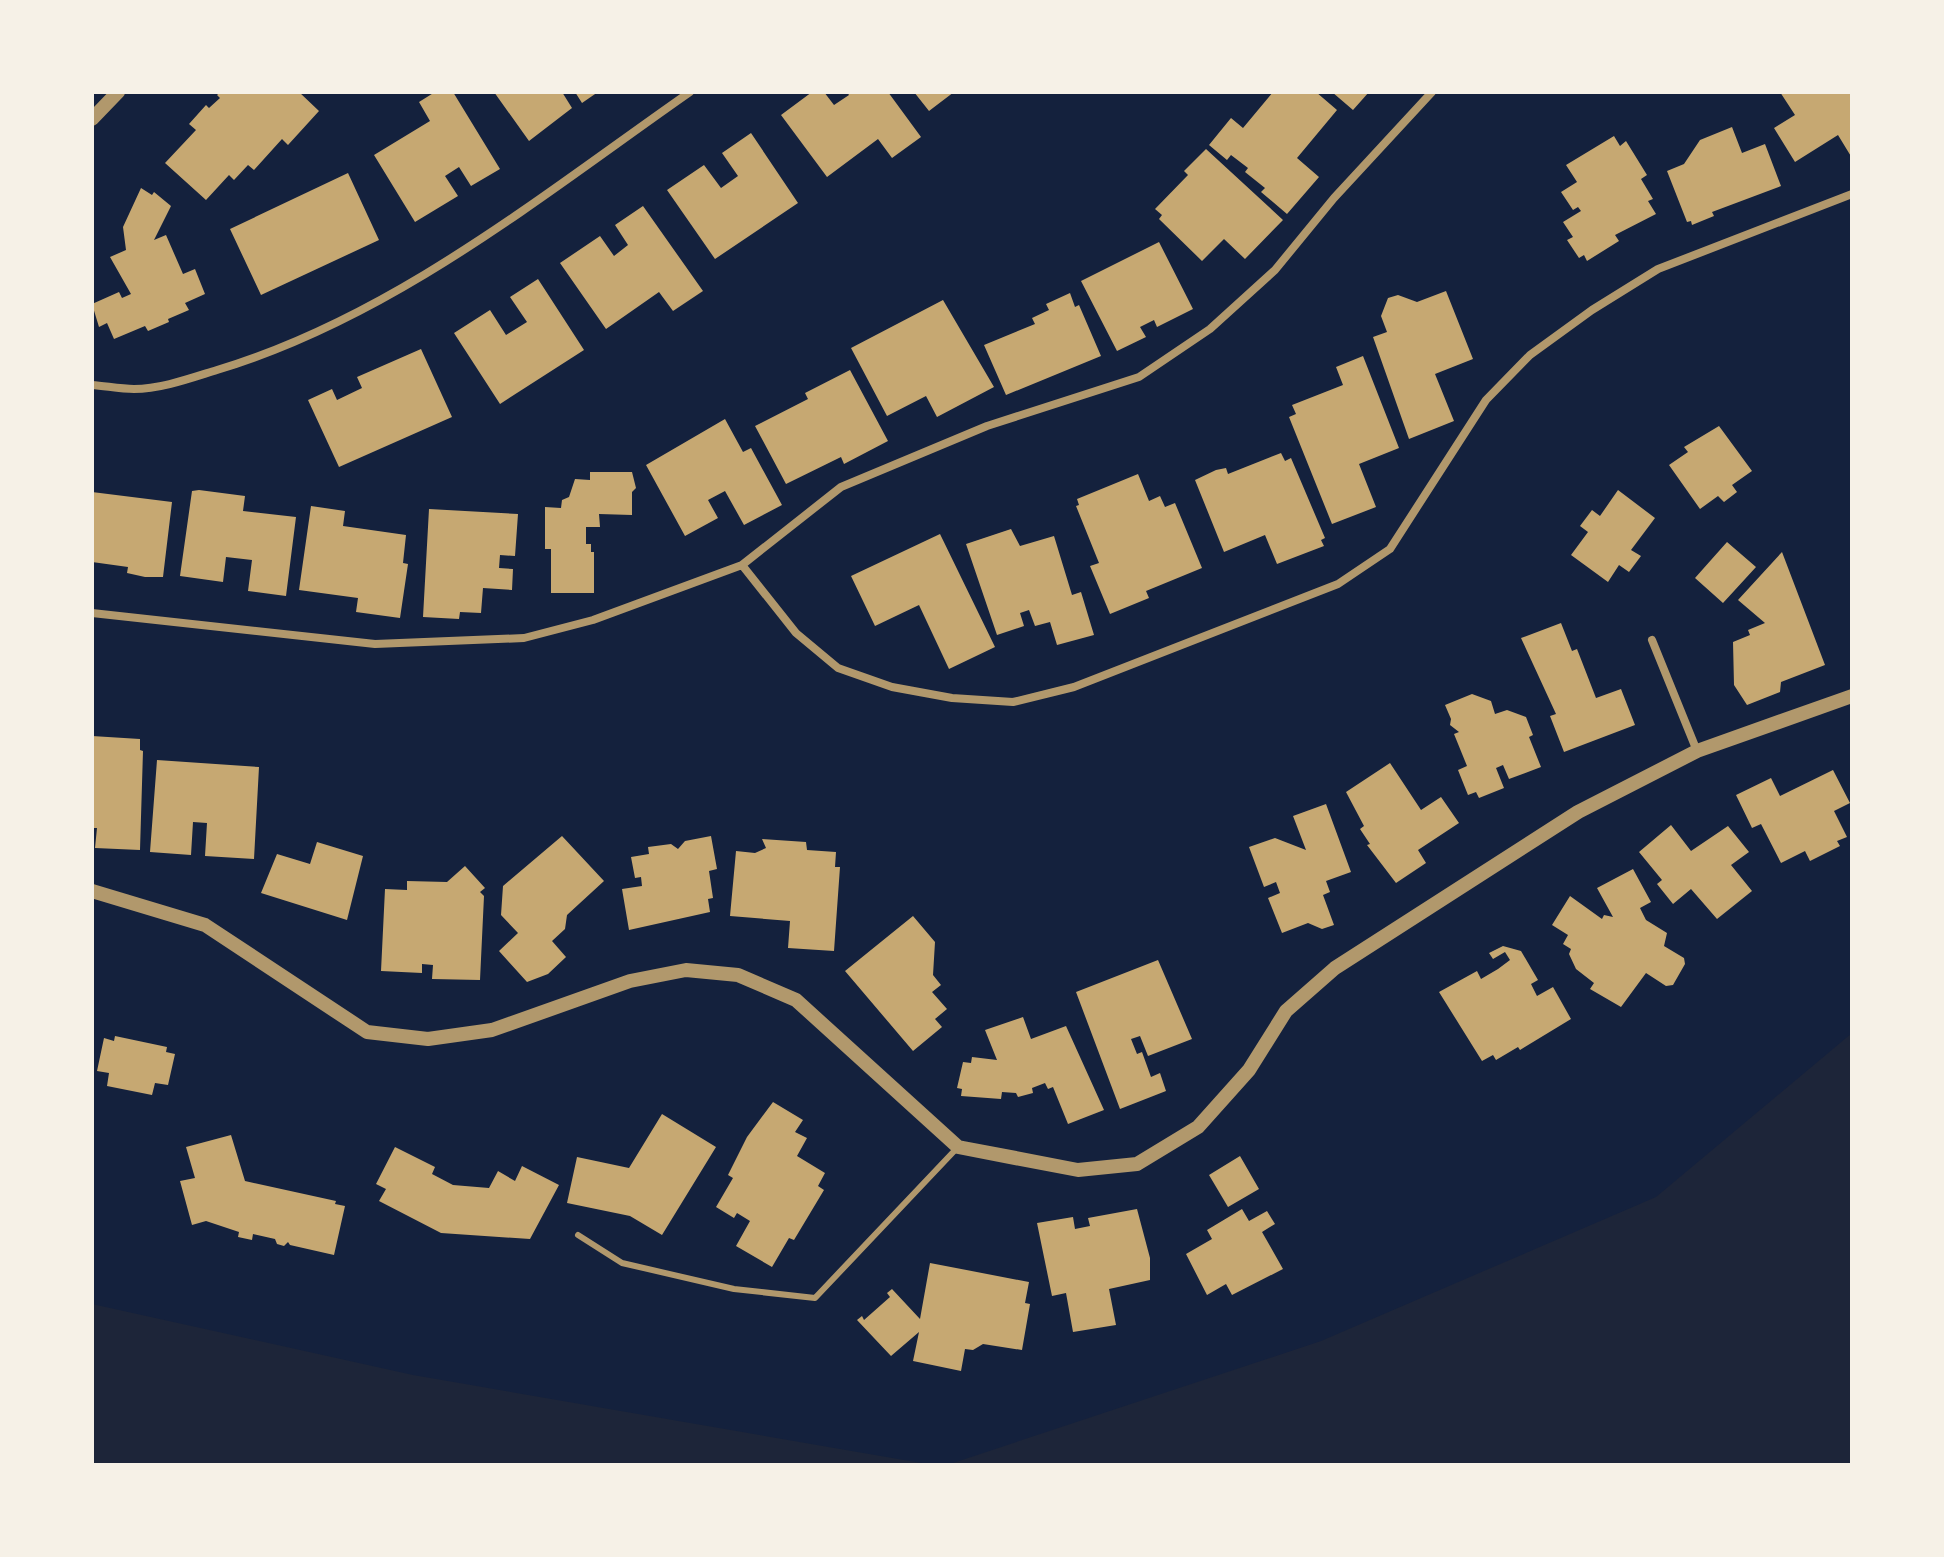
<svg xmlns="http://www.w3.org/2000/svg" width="1944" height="1557" viewBox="0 0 1944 1557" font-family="Barlow,sans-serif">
<rect width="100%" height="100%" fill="#14213d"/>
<path fill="#1d2539" d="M1852,1033V1465H947L1321,1341L1656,1197Z
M92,1304L413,1375L933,1465H92Z"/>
<path fill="#c6a872" d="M220,92H299L319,111L288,145L282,139L254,170L248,165L234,180L229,175L206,200L165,163L196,130L189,124L206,105L209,108L220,98L217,95Z
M435,92H453L500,169L471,186L459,167L445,176L458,196L415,222L374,155L430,121L419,102Z
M494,92H562L572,108L529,141Z
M575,92H598L582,103Z
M812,92H824L834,105L849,95L847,92H888L921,137L892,158L878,139L827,177L781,115Z
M914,92H954L929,111Z
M1273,92H1316L1337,110L1297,158L1319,177L1287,214L1261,192L1265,188L1245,172L1248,168L1231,155L1227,160L1209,145L1231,118L1243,128Z
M1332,92H1369L1353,110Z
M1780,92H1852V158L1838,135L1795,162L1774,128L1795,115Z
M1732,127L1742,153L1765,144L1781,186L1712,212L1714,216L1692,225L1691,221L1687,222L1667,171L1684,164L1700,140Z
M751,133L798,203L715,259L667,190L704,165L721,188L738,176L722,153Z
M1614,136L1620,146L1626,141L1647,175L1641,179L1653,199L1648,201L1656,214L1615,235L1619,241L1587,261L1584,255L1579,258L1567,240L1573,237L1563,222L1581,211L1578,207L1573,210L1561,192L1577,182L1566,165Z
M1206,149L1283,220L1245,259L1224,239L1202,261L1159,219L1162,215L1155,209L1188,175L1184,171Z
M348,173L379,240L261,295L230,229Z
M141,188L152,195L154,192L171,206L154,240L166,235L183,274L195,269L205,294L185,303L189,310L168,319L169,322L148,331L145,326L114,339L107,323L99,327L92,304L119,292L122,298L131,294L110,257L126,250L123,227Z
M643,206L703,291L673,311L659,292L606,329L560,263L600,236L614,256L628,245L615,225Z
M1159,242L1193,309L1157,327L1154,320L1140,327L1146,337L1117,351L1081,281Z
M538,279L584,350L500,404L454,333L490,310L506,335L527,322L510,297Z
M1446,291L1473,359L1435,374L1454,421L1409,439L1373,337L1387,332L1381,316L1388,298L1398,295L1417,302Z
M1070,293L1075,307L1079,305L1101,356L1006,395L984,345L1035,324L1032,318L1049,310L1046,304Z
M943,300L994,387L937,417L926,396L887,416L851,348Z
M421,349L452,417L339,467L308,400L332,389L337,400L362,388L357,377Z
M1363,356L1399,448L1359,464L1376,507L1332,524L1289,417L1296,414L1292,405L1343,385L1336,367Z
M850,370L888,441L844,464L841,457L786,484L755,426L808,399L805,393Z
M725,419L743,452L751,448L782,505L744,525L725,491L708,500L718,518L685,536L646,465Z
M1719,426L1752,471L1732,485L1737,492L1724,502L1718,496L1700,509L1669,465L1688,452L1684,447Z
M1281,453L1285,461L1291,458L1325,538L1321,540L1324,546L1277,564L1265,535L1224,552L1195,480L1216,470L1226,468L1228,474Z
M590,472H632L636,488L632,492V515L599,514L600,527H586V544H591V552H594V593H551V549H545V507L561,508L562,500L569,497L575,479L590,480Z
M1138,474L1149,501L1160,496L1165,507L1175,503L1202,568L1146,591L1149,598L1110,614L1090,566L1099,563L1076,506L1079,505L1077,499Z
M199,490L245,496L243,511L296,517L286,596L248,591L252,560L226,557L223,582L180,576L192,491Z
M1618,490L1655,518L1631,550L1641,556L1629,572L1619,565L1608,582L1571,555L1588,532L1580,526L1592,510L1600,516Z
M92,492L172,502L163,577H145L127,573L128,567L92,562Z
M311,506L345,511L343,526L406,535L403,563L408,564L400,618L356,612L358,598L299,590Z
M429,509L518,514L515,556L500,555L499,568L513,569L512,590L483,588L481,613L460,612L459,619L423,617Z
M1011,529L1020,546L1054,536L1072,595L1081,592L1094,635L1057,645L1050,622L1035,626L1029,610L1020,613L1024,626L997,635L966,544Z
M940,534L995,647L949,669L919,605L875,626L851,576Z
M1727,542L1756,567L1723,603L1695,578Z
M1782,552L1825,665L1781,682L1780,692L1747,705L1734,685L1733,642L1750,635L1748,630L1765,623L1738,600Z
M1561,623L1572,651L1577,649L1596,698L1621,689L1635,725L1564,752L1550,716L1556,714L1521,638Z
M1472,694L1491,701L1495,714L1507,710L1526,717L1533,735L1529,737L1541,767L1509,779L1503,765L1496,768L1504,788L1479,798L1476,792L1468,795L1458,770L1467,766L1454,734L1459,732L1450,725L1451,719L1445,705Z
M92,736L140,739V750L143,751L140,850L95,848L97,828H92Z
M157,760L259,767L254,859L205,856L207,823L193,822L191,855L150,852Z
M1390,763L1421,810L1441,797L1459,823L1418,850L1426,863L1396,883L1367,845L1370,844L1360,829L1364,826L1346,792Z
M1833,770L1850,803L1834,811L1847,837L1837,841L1840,846L1810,861L1805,851L1781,863L1761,824L1752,828L1736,795L1771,778L1780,796Z
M1326,804L1351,872L1326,881L1330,892L1323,895L1334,925L1322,929L1308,923L1282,933L1268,898L1280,893L1276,882L1264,887L1249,847L1275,838L1306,850L1293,816Z
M1671,825L1691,851L1728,826L1749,852L1731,865L1752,891L1717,919L1691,889L1673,904L1657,884L1662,880L1639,852Z
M562,836L604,881L567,915L565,929L552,941L566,957L548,974L527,982L499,951L518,933L501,915L503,886Z
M711,836L717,869L709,871L713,898L708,899L710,912L629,930L622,889L642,886L641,877L635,878L631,857L649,854L648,847L671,844L678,849L685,841Z
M762,839L806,842L807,850L836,852L835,867H840L834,951L788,948L790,921L730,916L736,851L755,853L766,848Z
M317,842L363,856L347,920L261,893L277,854L310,864Z
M465,866L485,888L480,892L484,896L480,980L432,979L433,965L422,964V973L381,971L385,889L407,890V881L447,882Z
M1633,869L1651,902L1640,908L1646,920L1667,933L1664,946L1684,958L1685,964L1673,985L1666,986L1646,973L1621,1007L1590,989L1594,983L1576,969L1569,954L1571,949L1563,944L1568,935L1552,925L1570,896L1602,919L1604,915L1613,917L1597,888Z
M913,916L935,942L933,975L941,985L932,992L947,1009L935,1019L942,1027L913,1051L845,971Z
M1503,946L1521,951L1538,980L1531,984L1537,996L1553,987L1571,1019L1520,1050L1518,1047L1496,1060L1493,1055L1482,1061L1439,992L1477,971L1481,979L1498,969L1510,960L1505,952L1493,959L1489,953Z
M1158,960L1192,1039L1148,1056L1140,1036L1131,1039L1137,1054L1142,1052L1151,1077L1160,1073L1166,1091L1120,1109L1076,992Z
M1023,1017L1031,1039L1066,1026L1104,1110L1068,1124L1053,1087L1048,1089L1045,1083L1032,1088L1033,1093L1018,1097L1016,1093L1002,1092L1001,1099L961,1096L962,1089L957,1088L963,1062L971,1063L972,1057L997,1060L985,1030Z
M115,1036L167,1047L166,1052L175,1054L168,1085L155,1083L152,1095L107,1086L109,1073L97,1071L104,1038L114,1041Z
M773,1102L803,1120L795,1132L807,1138L797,1156L825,1173L818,1186L824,1190L794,1240L789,1238L772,1267L736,1246L750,1221L737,1213L734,1218L716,1207L733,1178L728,1175L747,1137Z
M662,1114L716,1147L662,1235L630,1216L567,1203L577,1157L629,1168Z
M231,1135L245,1181L336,1201L335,1204L345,1206L334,1255L290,1245L288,1242L284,1246L277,1244L275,1239L253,1234L252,1240L238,1237L239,1232L206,1221L192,1225L180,1181L195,1178L186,1147Z
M395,1147L435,1167L432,1174L453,1185L489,1188L498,1171L515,1181L522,1166L559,1185L530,1239L441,1233L379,1201L386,1189L376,1184Z
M1240,1156L1259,1189L1228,1207L1209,1175Z
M1137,1209L1150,1258V1280L1109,1289L1116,1325L1073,1332L1066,1293L1052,1296L1037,1223L1073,1217L1075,1229L1090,1226L1088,1218Z
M1242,1209L1249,1221L1267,1211L1275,1224L1262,1232L1283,1269L1232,1295L1226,1284L1207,1295L1186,1254L1212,1239L1207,1230Z
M930,1263L1029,1282L1025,1303L1030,1304L1022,1350L983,1344L973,1350L965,1349L961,1371L913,1361L919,1332L891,1356L857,1320L862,1316L864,1320L890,1297L887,1293L892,1289L920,1319Z"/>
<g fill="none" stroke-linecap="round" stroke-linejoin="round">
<path stroke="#b1986c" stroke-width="6" d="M578,1235L622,1263L734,1289L815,1298L958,1147"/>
<path stroke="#b1986c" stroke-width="8" d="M92,385C106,386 120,389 134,389C161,389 191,378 217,370C393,317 541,196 690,92
M742,565L796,633L838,668L892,687L952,698L1013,702L1074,687L1338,584L1390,549L1486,400L1530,355L1592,310L1658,269L1852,194
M92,613L375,644L524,638L593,620L742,565L841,487L987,426L1139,377L1210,329L1275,270L1334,198L1432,92
M1652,640L1697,751"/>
<path stroke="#b1986c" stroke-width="14" d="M92,119L118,92
M92,891L205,925L367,1032L428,1039L492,1030L630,981L686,970L738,975L796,1000L958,1147L1078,1170L1137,1164L1198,1127L1249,1070L1286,1011L1335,968L1578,812L1697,751L1852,696"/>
</g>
<rect width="1944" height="1557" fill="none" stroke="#f6f1e7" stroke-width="188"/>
</svg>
